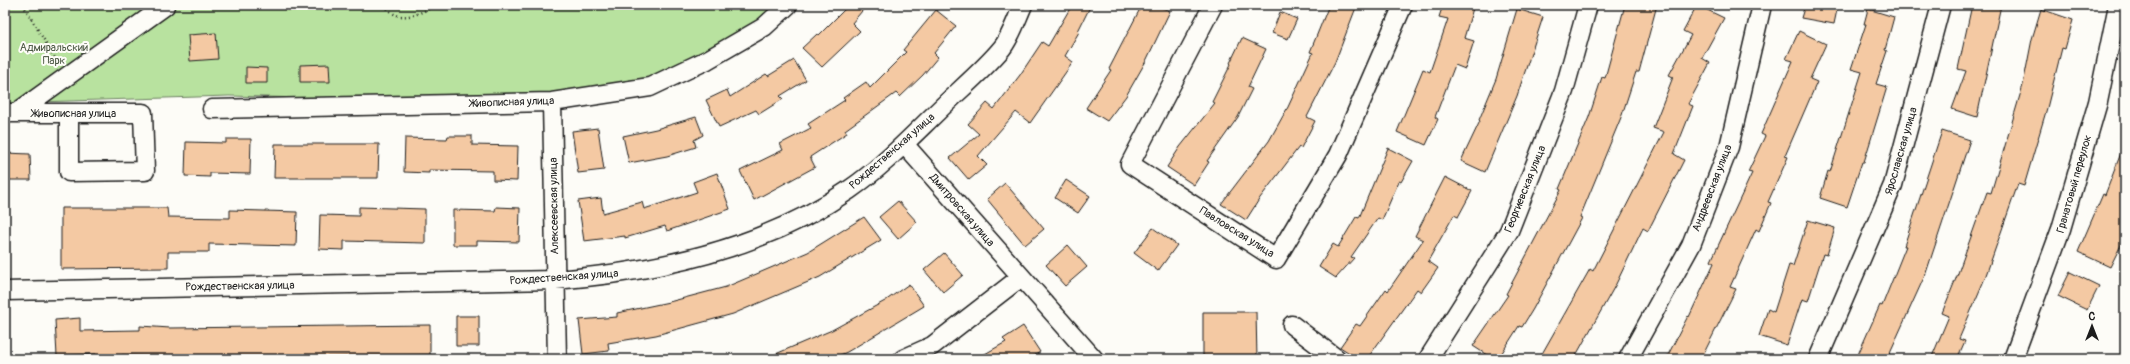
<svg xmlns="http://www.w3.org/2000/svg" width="2130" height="364" viewBox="0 0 2130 364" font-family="Pangolin,sans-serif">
<rect width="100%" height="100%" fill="#fdfcf7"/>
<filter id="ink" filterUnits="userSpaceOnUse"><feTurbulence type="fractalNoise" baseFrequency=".025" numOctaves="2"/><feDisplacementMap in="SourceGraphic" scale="8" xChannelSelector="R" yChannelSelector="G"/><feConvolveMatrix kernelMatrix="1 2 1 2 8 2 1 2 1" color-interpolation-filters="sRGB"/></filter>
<g filter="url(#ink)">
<path fill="#b8e29f" stroke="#6a7f5e" d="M5,5H778L753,30L663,76L560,97L376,100L229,96L5,103Z"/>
<path fill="#f4c9a3" stroke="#1c1c1c" d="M849,5H867L852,23L860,31L822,67L802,48L817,34L819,35Z
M1072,5H1091L1078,31L1079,32L1065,56L1073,62L1030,123L1016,112L978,156L987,165L969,180L950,158L979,134L968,124L987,103L994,109L1020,75L1042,42L1048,46Z
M1142,5H1156L1170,11L1146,61L1126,96L1107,121L1086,108L1111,70L1109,69Z
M1329,5H1357L1335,62L1307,117L1315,121L1301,148L1299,147L1260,198L1246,220L1221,204L1269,141L1288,107L1313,53L1310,52Z
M1443,5H1474L1464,38L1474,41L1465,69L1455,65L1435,117L1438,119L1426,145L1397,132L1423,69L1430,72L1448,19L1439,17Z
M1625,5H1657L1639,72H1636L1622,115L1580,217L1582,218L1533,309L1522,327L1519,326L1498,359H1493L1473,346L1508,295L1506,294L1561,190L1559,189L1589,117L1602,77L1605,78Z
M1697,5L1724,18L1702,58L1710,63L1688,104L1693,106L1674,154L1684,160L1648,231L1643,228L1616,284L1574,359H1539L1590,269L1593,271L1664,132L1653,128L1673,77L1669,75L1691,35L1683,31Z
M1805,5H1838L1834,24L1801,18Z
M1972,5H2001L1977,117L1952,109L1966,71L1958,69Z
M1517,9L1543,17L1517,96L1485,172L1461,161L1480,121L1479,120L1496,79Z
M1868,9L1894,17L1885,50L1887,51L1876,84L1887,87L1864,162H1862L1847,207L1820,198L1828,171L1830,172L1862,72L1851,69L1866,24H1864Z
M2041,9L2073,20L2065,49L2062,48L2047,108L2024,186L2018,184L1985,278L1959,339L1965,341L1957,359H1931L1949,316L1942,313L1957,276L1987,192L1991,193L2023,85L2032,39Z
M936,10L956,26L934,53L938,57L923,75L900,97L896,93L845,130L847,133L810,157L815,167L754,200L740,171L783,150L780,144L811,128L808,124L845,100L843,98L866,82L870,88L906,52L903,50Z
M1280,12L1297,19L1288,39L1272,33Z
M1799,31L1826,44L1810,79L1817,82L1785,156L1788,157L1768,202L1771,203L1759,231L1756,229L1730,287L1736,289L1701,359H1666L1688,316L1689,317L1714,263L1711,261L1752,173L1748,172L1765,136L1761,134L1793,61L1786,59Z
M216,33L218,59L190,61L188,35Z
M1242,38L1266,49L1248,87L1252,89L1238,117L1207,161L1209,162L1194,185L1167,167L1180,147L1215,103L1212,102L1231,64L1230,63Z
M794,60L806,80L780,96L783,99L759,114L756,110L719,127L706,100L727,90L730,97L766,74L768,76Z
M329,64L330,82H300V65Z
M246,67L267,68V83H246Z
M696,117L703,135L694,140L696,147L667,156L629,163L623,136L656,129Z
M598,128L604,170L578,173L572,131Z
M1942,131L1970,140L1926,273L1887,359H1856L1880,305L1882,306L1906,246H1904Z
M448,136H472V145L518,146L517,181L493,180V171L429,170V173L404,172L405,138L447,139Z
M226,139H251L250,174L210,173V177L185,176L186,142L226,143Z
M275,144H379L378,178H274Z
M2124,145L2125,237L2110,267L2078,252L2103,194L2105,195Z
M1388,148L1413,161L1401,182L1399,181L1382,220L1378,218L1351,257L1354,258L1336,278L1319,267L1333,244L1338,247L1356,217L1359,218Z
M5,153L30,154L31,180H5Z
M717,173L730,209L667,231L665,226L625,238V236L584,241L578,201L601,198L603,213L642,202L644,209L697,192L693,182Z
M1445,177L1472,191L1458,217L1454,215L1428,261L1438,268L1421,292L1417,289L1367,359H1359L1340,347L1356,324L1360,326L1386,289L1388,291L1423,240L1415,236Z
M1066,180L1090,196L1078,213L1055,198Z
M1005,183L1044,229L1025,245L987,199Z
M898,201L917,222L898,239L879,217Z
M359,207L425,209V243L344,241V250L319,249L320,215L359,216Z
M496,207L520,208L519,242L477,241V245H453V210L495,211Z
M61,208H167L168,217L230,218V210L297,212L296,246L209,244V252H168V268L61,269Z
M864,217L881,240L820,277L733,314L656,335L608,343L609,351L583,354L579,320L617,317V313L669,302L726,287L808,252Z
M1808,220L1835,228L1827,255L1823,254L1808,301L1802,299L1787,345L1759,336L1768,309L1774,312L1789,265L1793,266Z
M1153,228L1177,245L1158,271L1134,253Z
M1068,245L1087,267L1065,286L1046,265Z
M944,253L963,275L943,292L924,270Z
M2070,272L2099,286L2087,310L2058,296Z
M909,284L924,306L847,352L831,359H764L832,330L885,301Z
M1203,312H1256L1257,359L1203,356Z
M456,316H479V346H456Z
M80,318V331L140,330V326L170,328L430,325V355L194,359H181V357L122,355V359H96V354L57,356L55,320Z
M1023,326L1040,352L1029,359H976L1006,342L1003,339Z"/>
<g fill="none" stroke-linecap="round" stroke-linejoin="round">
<g stroke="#1c1c1c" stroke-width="21">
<path id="minor" d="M1213,5L1130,164L1276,259L1338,155L1403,5
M552,102L557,359
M212,109L552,102L650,87L707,60L764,27L788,5
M5,113H143L145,171L69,172V113
M16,113L165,6
M904,144L1094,359
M5,291L555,280C657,272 763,249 849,190C881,168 909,139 937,112C958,91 983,71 1002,48C1011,37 1017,18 1023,5
M1292,325L1337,359
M903,359L932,346L1021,277
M1428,359L1509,231L1564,91L1588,5
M1628,359L1691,245L1729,147L1762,5
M1818,359L1893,185L1941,5
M2013,359L2061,229L2098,102L2118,5"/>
</g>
<path stroke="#1c1c1c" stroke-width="2.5" stroke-dasharray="1 3" stroke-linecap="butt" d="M23,5L58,63
M385,5C397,25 420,14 436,5"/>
<use href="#minor" stroke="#fdfcf7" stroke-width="18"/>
</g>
</g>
<g text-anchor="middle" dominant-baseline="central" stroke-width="4" stroke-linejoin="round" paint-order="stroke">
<g font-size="11" fill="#4b5743" stroke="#fdfcf7">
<text x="54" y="47">Адмиральский<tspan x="54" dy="13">Парк</tspan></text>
</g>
<g font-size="11" fill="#1c1c1c" stroke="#fdfcf7">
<text transform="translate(512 102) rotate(-2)">Живописная улица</text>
<text x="74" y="113">Живописная улица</text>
<text transform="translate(892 151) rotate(-41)">Рождественская улица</text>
<text transform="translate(1901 151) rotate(-74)">Ярославская улица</text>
<text transform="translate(2074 184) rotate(-74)">Гранатовый переулок</text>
<text transform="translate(1712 188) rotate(-69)">Андреевская улица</text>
<text transform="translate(1525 189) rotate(-68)">Георгиевская улица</text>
<text transform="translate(554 206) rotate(-91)">Алексеевская улица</text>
<text transform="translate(962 210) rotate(49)">Дмитровская улица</text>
<text transform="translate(1237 232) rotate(32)">Павловская улица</text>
<text transform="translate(564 277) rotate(-4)">Рождественская улица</text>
<text transform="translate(240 286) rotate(-1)">Рождественская улица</text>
</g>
</g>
<rect width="2130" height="364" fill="none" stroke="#fdfcf7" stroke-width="20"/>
<rect x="10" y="10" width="2110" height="344" fill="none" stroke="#1c1c1c" stroke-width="1.5" filter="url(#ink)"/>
<g transform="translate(2092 326)" stroke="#fdfcf7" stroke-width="3" paint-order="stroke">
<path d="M0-3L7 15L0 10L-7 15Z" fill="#1c1c1c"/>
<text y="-6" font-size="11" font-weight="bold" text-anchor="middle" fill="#1c1c1c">С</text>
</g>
</svg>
